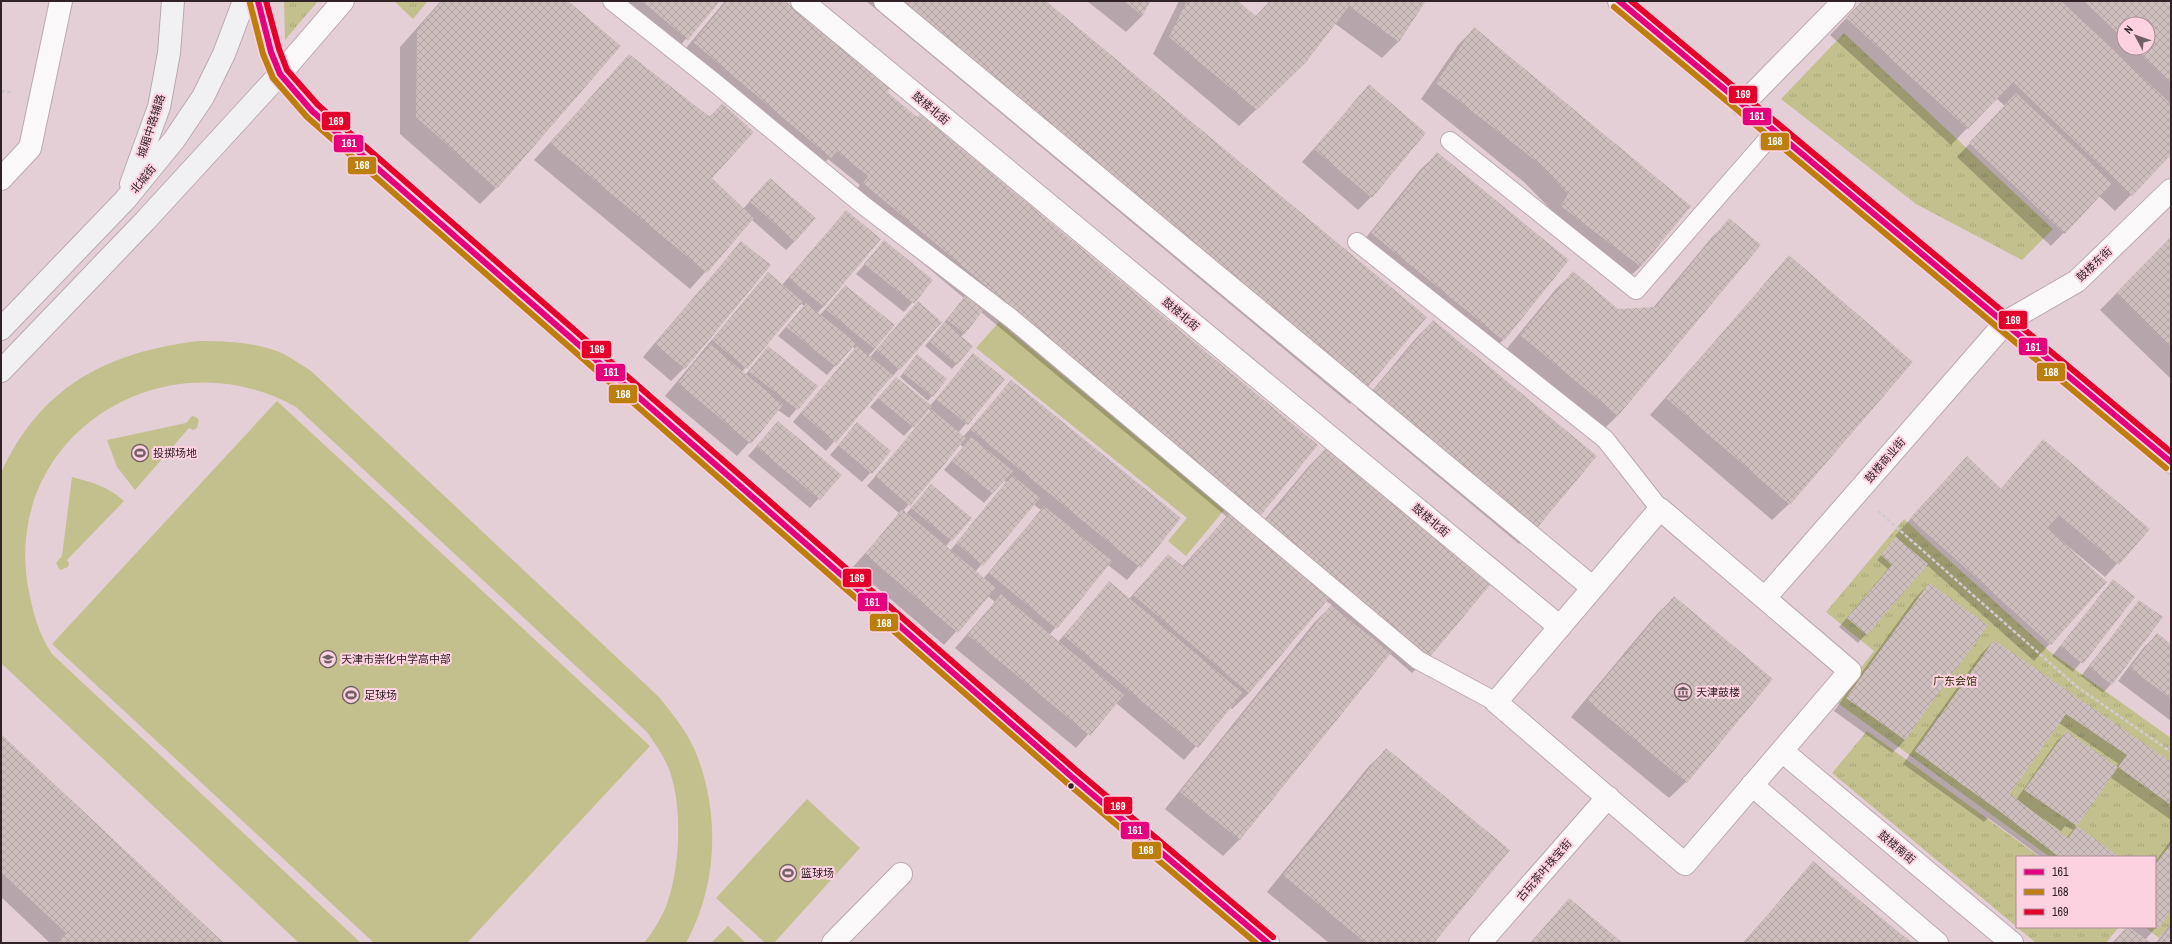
<svg xmlns="http://www.w3.org/2000/svg" width="2172" height="944" viewBox="0 0 2172 944" font-family="'Archivo Narrow','Noto Sans SC',sans-serif">
<defs>
<pattern id="park-tufts" width="24" height="20" patternUnits="userSpaceOnUse"><rect width="24" height="20" fill="#c3c08d"/><path d="M3 7l-1-3M5 7V3M7 7l1-3M15 17l-1-3M17 17v-4M19 17l1-3" fill="none" stroke="#a8a57a"/></pattern>
<pattern id="building-cross-hatch" width="8" height="8" patternUnits="userSpaceOnUse"><rect width="8" height="8" fill="#cebebd"/><path d="M0 0l8 8M0 8l8-8" fill="none" stroke="#b1a3a2"/></pattern>
</defs>
<rect width="100%" height="100%" fill="#e5cfd7"/>
<path fill="#c3c08d" d="M999,322L1225,509L1186,556L1168,541L1187,518L976,348Z
M199,341C227,341 258,342 284,354C293,359 302,365 311,371L659,697C674,716 690,735 698,758C720,818 717,886 686,943H644C652,933 660,920 665,909C680,872 683,810 670,772C665,758 656,745 647,732L296,407C166,334 2,434 28,587C33,612 38,633 52,654L361,943H299L1,663V473C41,386 107,352 199,341Z
M277,401L650,746L467,943H374L52,644Z
M192,416L196,417L199,420L197,428L193,430L189,428L135,490L117,467L107,440L186,423Z
M72,477C92,482 109,487 124,501L67,560L69,563L68,567L60,570L56,563L62,556Z
M807,799L860,848L774,943H765L716,898Z
M728,926L746,943H711Z"/>
<path fill="url(#park-tufts)" d="M284,1H318L285,40Z
M394,1H428L413,19Z
M1844,33L2053,229L2022,260L1916,204L1781,99Z
M1904,519L2049,651L2171,738V923L2159,938L2145,927H2155V857H2050L1835,701L1874,651L1826,612Z
M1867,731L2040,857H2017V927H2119L2106,943H2036L1832,773Z"/>
<path fill="#0003" fill-rule="evenodd" d="M441,1H566L496,188L480,204L400,134V47Z
M605,1H719L671,56Z
M725,1H783L885,92L1260,514L1247,527L1254,532L1309,466L1326,449L1429,656L1412,673L1389,653L1239,840L1223,856L1165,809L1314,623L1332,605L1326,601L1249,693L1232,709L1230,707L1184,760L1116,703L1076,748L955,648L995,602L988,596L944,645L853,567L900,514L867,486L931,411L928,409L904,436L870,407L896,378L930,406L973,355L1004,379L958,433L963,437L1011,381L1180,518L1127,580L1108,565L1049,635L1058,642L1109,583L1129,599L1168,555L1182,567L1227,517L981,312L961,337L972,346L952,369L925,346L964,298L847,200L860,185L828,159L814,173L677,59ZM960,444L963,447L944,470L984,503L1004,480L1006,482L950,551L945,547L970,518L931,486L906,514L903,511ZM1033,504L1041,510L983,579L975,572Z
M866,1H1044L1366,387L1350,404Z
M1087,1H1149L1142,16L1126,32Z
M1179,1H1236L1255,17L1270,1H1424L1398,42L1382,58L1334,23L1289,78L1239,126L1153,54Z
M1863,1H2171V154L2115,211L2099,196L2051,246L1957,157L2005,106L1996,98L1951,145L1830,35ZM2124,24H2148V48H2124Z
M1474,29L1690,206L1640,267L1623,283L1524,182L1421,99L1458,45Z
M629,55L709,117L722,105L711,178L743,209L770,179L795,241L786,250L752,220L690,289L534,160Z
M1369,86L1371,197L1358,210L1302,162Z
M1437,154L1503,340L1487,357L1356,250L1420,170Z
M846,211L824,306L817,313L820,315L845,286L875,349L868,356L870,357L909,312L899,369L891,378L889,377L826,451L793,422L855,349L852,346L827,375L778,336L804,306L801,303L742,372L745,375L768,348L816,386L789,418L778,410L737,456L665,396L760,282L782,285Z
M1730,220L1760,245L1617,416L1601,432L1504,352L1556,289L1573,273L1618,310L1653,308L1713,236Z
M2171,238V379L2100,310Z
M741,242L684,368L671,381L643,357Z
M884,242L932,280L904,312L856,274Z
M1789,257V504L1772,520L1650,415Z
M1433,321L1536,527L1519,544L1357,409L1416,338Z
M913,360L932,396L928,401L900,377Z
M778,422L840,475L810,508L748,456Z
M857,424L890,451L862,482L830,455Z
M2043,440L2148,529L2105,577L2047,529L2106,583L2034,661L1926,564L1858,643L1839,627L1888,569L1877,560L1897,538L1895,536L1967,457L2000,490Z
M2113,581L2134,597L2073,672L2052,656Z
M1929,584L1905,740L1892,753L1834,711L1916,597Z
M1674,598L1686,782L1669,798L1571,717L1657,614Z
M2140,601L2111,684L2103,693L2081,676Z
M2157,635L2171,645V721L2118,681L2144,647Z
M1994,641L2171,764V820L2110,777L2075,826L2118,857H2041L1988,818L1984,822L1903,764L1981,654ZM2059,723L2119,764L2116,767L2066,732L2057,741L2016,800L2005,798ZM2044,819L2061,831L2065,826L2073,830L2066,838L2043,820Z
M1,735L222,943H50L1,897Z
M1386,750L1433,943H1329L1267,892L1369,766Z
M2171,840V910L2145,940L2149,943H2112L2126,928L2125,927H2155V862Z
M1813,863L1911,943H1743Z
M1569,899L1621,943H1530Z
M2171,923V943H2156Z"/>
<path fill="url(#building-cross-hatch)" d="M442,1H568L621,46L497,189L416,117L417,30Z
M642,1H720L688,40Z
M727,1H785L890,88L887,92L917,117L920,114L1318,445L1261,515L863,183L868,176L837,151L831,158L693,42Z
M902,1H1046L1427,317L1367,388Z
M1124,1H1150L1143,16Z
M1187,1H1238L1256,16L1270,1H1426L1399,42L1349,6L1307,61L1257,110L1169,37Z
M1862,1H2061L2171,104V155L2132,196L2013,82L1968,129L1846,18Z
M2084,1H2171V83L2134,48H2148V24H2124V39Z
M1474,27L1691,206L1641,267L1561,206L1568,194L1541,165L1436,83Z
M629,54L710,117L722,103L754,132L712,178L754,218L707,273L550,143Z
M1369,84L1426,133L1372,198L1314,149Z
M2016,93L2112,183L2065,234L1969,143Z
M1437,152L1569,260L1504,341L1371,233Z
M770,178L816,218L795,242L749,201Z
M846,210L881,239L824,307L789,278Z
M1729,218L1761,245L1618,416L1520,335L1573,271L1618,309L1656,307Z
M2171,237V347L2116,293Z
M884,240L933,280L914,304L864,264Z
M741,241L771,265L685,369L655,344Z
M1789,255L1913,362L1790,505L1666,398Z
M768,272L803,302L747,369L712,340Z
M845,285L895,325L875,349L825,309Z
M967,293L985,308L965,334L947,320Z
M918,301L942,322L900,370L876,350Z
M806,303L856,343L836,367L786,327Z
M1433,320L1597,456L1537,528L1372,392Z
M945,322L973,346L957,365L929,341Z
M710,344L783,405L751,444L678,383Z
M768,346L818,386L798,410L748,371Z
M857,346L893,375L836,443L801,413Z
M973,353L1005,379L968,425L936,399Z
M917,354L947,379L933,397L903,373Z
M896,377L932,406L914,428L878,398Z
M1011,380L1181,518L1141,568L970,429Z
M931,409L966,438L910,506L875,476Z
M778,421L842,475L820,500L756,446Z
M857,422L891,451L872,474L838,445Z
M971,437L1013,471L993,494L952,461Z
M2043,439L2150,529L2119,565L2059,515L2047,528L2107,582L2051,645L1910,518L1967,456L2001,489Z
M1326,448L1490,585L1430,657L1266,520Z
M1012,475L1040,498L983,566L956,543Z
M931,484L972,518L952,541L911,508Z
M1044,506L1112,561L1057,629L989,573Z
M902,509L996,588L958,633L865,554Z
M1231,511L1331,596L1249,693L1133,595L1168,554L1184,567Z
M1896,537L1928,564L1867,635L1847,618L1892,565L1881,555Z
M2113,579L2135,597L2083,664L2060,646Z
M1109,581L1243,693L1198,748L1064,636Z
M1929,583L1988,625L1905,740L1846,698Z
M1001,594L1124,695L1090,736L968,635Z
M1674,596L1773,679L1687,783L1587,700Z
M2139,600L2163,617L2112,685L2089,667Z
M1331,605L1391,653L1240,840L1180,792Z
M2157,633L2171,644V699L2130,668Z
M1994,640L2171,762V805L2118,767L2077,826L2024,790L2066,731L2118,767L2127,755L2066,714L2010,794L2068,838L2077,826L2120,857H2059L1998,810L1915,751Z
M1,734L224,943H56L66,933L1,872Z
M1386,748L1510,850L1434,943H1366L1283,875Z
M2171,844V911L2158,929L2155,927V865Z
M1813,861L1857,898L1912,943H1744Z
M1569,898L1623,943H1531Z
M2171,926V943H2158Z
M2126,927H2129L2151,943H2113Z"/>
<g fill="none" stroke-linecap="round" stroke-linejoin="round">
<g stroke="#bba9af" stroke-width="20">
<path id="lane" d="M612,1L714,82L863,205L1012,319L1418,660L1496,702
M1450,141L1636,290L1774,132
M1357,242L1605,439L1660,509"/>
</g>
<g stroke="#bba9af" stroke-width="24">
<path id="street" d="M802,1L1560,627
M885,1L1593,588
M280,74L343,1
M1742,105L1844,1
M1,179L30,148L61,1
M1660,509L1850,671L1685,864L1496,702Z
M1765,598L2006,322L2077,281L2171,190
M1782,751L2012,943
M1752,785L1937,943
M833,943L901,874
M1480,943L1608,797"/>
</g>
<g stroke="#bba9af" stroke-width="24">
<path id="secondary" d="M258,1L271,52L280,74L312,111L1072,777L1268,943
M1619,1L2171,462
M131,184L159,107L169,53L173,1
M1,329L125,200L174,140L203,97L224,54L244,1
M1,371L145,221L280,74"/>
</g>
<path stroke="#d1cbcd" stroke-width="2.5" stroke-dasharray="4 2" stroke-linecap="butt" d="M1,91L12,92
M1878,511L2076,686L2171,752"/>
<use href="#lane" stroke="#fbf8f9" stroke-width="18"/>
<use href="#street" stroke="#fbf8f9" stroke-width="22"/>
<use href="#secondary" stroke="#f1f1f4" stroke-width="22"/>
<g stroke="#fcd2e1" stroke-width="9">
<path id="bus-1" d="M258,1L271,52L280,74L312,111L1072,777L1268,943
M1619,1L2171,462"/>
</g>
<g stroke="#fcd2e1" stroke-width="9">
<path id="bus-2" d="M250,3L263,54L273,78L307,117L1067,783L1256,943
M1614,7L2166,468"/>
</g>
<g stroke="#fcd2e1" stroke-width="9">
<path id="bus-3" d="M266,1L279,49L287,70L318,105L1077,771L1273,937
M1631,1L2171,452"/>
</g>
<use href="#bus-1" stroke="#e5007d" stroke-width="6"/>
<use href="#bus-2" stroke="#bc7e0c" stroke-width="6"/>
<use href="#bus-3" stroke="#e4002b" stroke-width="6"/>
</g>
<defs>
<g id="stadium-ring" transform="scale(0.9)"><circle r="9.5" fill="#fcd2e1" stroke="#705f65" stroke-width="1.5"/><path d="M0-5a6.5 5 0 1 0 0 10a6.5 5 0 1 0 0-10ZM-3.5-1.8h7v3.6h-7Z" fill="#705f65"/></g>
<g id="school-ring" transform="scale(0.9)"><circle r="9.5" fill="#fcd2e1" stroke="#705f65" stroke-width="1.5"/><path d="M0-5L7-2L0 1L-7-2ZM-4 1L0 2.5L4 1V4Q0 6-4 4Z" fill="#705f65"/></g>
<g id="museum-ring" transform="scale(0.9)"><circle r="9.5" fill="#fcd2e1" stroke="#705f65" stroke-width="1.5"/><path d="M0-6L6-3V-2H-6V-3ZM-5-1h2V3h-2ZM-1-1h2V3h-2ZM3-1h2V3H3ZM-6 4H6V6H-6Z" fill="#705f65"/></g>
</defs>
<g fill-rule="evenodd">
<use href="#stadium-ring" x="140" y="453"/>
<use href="#school-ring" x="328" y="659"/>
<use href="#museum-ring" x="1683" y="692"/>
<use href="#stadium-ring" x="351" y="695"/>
<use href="#stadium-ring" x="788" y="873"/>
</g>
<circle fill="#312227" stroke="#fcd2e1" stroke-width="1.5" cx="1071" cy="786" r="3.5"/>
<g text-anchor="middle" dominant-baseline="central" stroke-width="4" stroke-linejoin="round" paint-order="stroke">
<g font-size="11" fill="#312227" stroke="#fcd2e1">
<text transform="translate(931 108) rotate(40)">鼓楼北街</text>
<text transform="translate(151 126) rotate(-72)">城厢中路辅路</text>
<text transform="translate(143 179) rotate(-51)">北城街</text>
<text transform="translate(2094 264) rotate(-43)">鼓楼东街</text>
<text transform="translate(1181 314) rotate(40)">鼓楼北街</text>
<text transform="translate(1885 460) rotate(-49)">鼓楼商业街</text>
<text transform="translate(1431 520) rotate(40)">鼓楼北街</text>
<text transform="translate(1897 847) rotate(40)">鼓楼南街</text>
<text transform="translate(1544 870) rotate(-49)">古玩茶叶珠宝街</text>
</g>
<g font-size="11" fill="#312227" stroke="#fcd2e1" text-anchor="start">
<text x="153" y="453">投掷场地</text>
<text x="341" y="659">天津市崇化中学高中部</text>
<text x="1696" y="692">天津鼓楼</text>
<text x="364" y="695">足球场</text>
<text x="801" y="873">篮球场</text>
</g>
<g font-size="11" fill="#2a2e03" stroke="#fcd2e1">
<text x="1955" y="681">广东会馆</text>
</g>
</g>
<g stroke="#fcd2e1" stroke-width="1.5">
<rect x="1728" y="85" width="30" height="19" rx="4" fill="#e4002b"/>
<rect x="1742" y="107" width="30" height="19" rx="4" fill="#e5007d"/>
<rect x="321" y="111" width="30" height="20" rx="4" fill="#e4002b"/>
<rect x="1760" y="132" width="30" height="19" rx="4" fill="#bc7e0c"/>
<rect x="333" y="134" width="31" height="19" rx="4" fill="#e5007d"/>
<rect x="347" y="156" width="30" height="19" rx="4" fill="#bc7e0c"/>
<rect x="1998" y="310" width="30" height="20" rx="4" fill="#e4002b"/>
<rect x="2018" y="337" width="30" height="19" rx="4" fill="#e5007d"/>
<rect x="581" y="340" width="31" height="19" rx="4" fill="#e4002b"/>
<rect x="2036" y="362" width="30" height="20" rx="4" fill="#bc7e0c"/>
<rect x="595" y="363" width="31" height="19" rx="4" fill="#e5007d"/>
<rect x="608" y="384" width="30" height="20" rx="4" fill="#bc7e0c"/>
<rect x="842" y="568" width="30" height="20" rx="4" fill="#e4002b"/>
<rect x="857" y="592" width="31" height="20" rx="4" fill="#e5007d"/>
<rect x="869" y="613" width="30" height="19" rx="4" fill="#bc7e0c"/>
<rect x="1103" y="796" width="30" height="19" rx="4" fill="#e4002b"/>
<rect x="1120" y="821" width="30" height="19" rx="4" fill="#e5007d"/>
<rect x="1131" y="841" width="31" height="19" rx="4" fill="#bc7e0c"/>
</g>
<g font-size="11" text-anchor="middle" font-weight="bold" fill="#fff">
<text x="1743" y="98">169</text>
<text x="1757" y="120">161</text>
<text x="336" y="125">169</text>
<text x="1775" y="145">168</text>
<text x="349" y="147">161</text>
<text x="362" y="169">168</text>
<text x="2013" y="324">169</text>
<text x="2033" y="351">161</text>
<text x="597" y="353">169</text>
<text x="2051" y="376">168</text>
<text x="611" y="376">161</text>
<text x="623" y="398">168</text>
<text x="857" y="582">169</text>
<text x="872" y="606">161</text>
<text x="884" y="627">168</text>
<text x="1118" y="810">169</text>
<text x="1135" y="834">161</text>
<text x="1146" y="854">168</text>
</g>
<rect width="2172" height="944" fill="none" stroke="#312227" stroke-width="4"/>
<rect x="2016" y="856" width="140" height="72" fill="#fcd2e1" stroke="#ab8c97"/>
<rect x="2024" y="869" width="20" height="6" fill="#e5007d" stroke="#ab8c97"/>
<text x="2052" y="876" font-size="12" fill="#312227">161</text>
<rect x="2024" y="889" width="20" height="6" fill="#bc7e0c" stroke="#ab8c97"/>
<text x="2052" y="896" font-size="12" fill="#312227">168</text>
<rect x="2024" y="909" width="20" height="6" fill="#e4002b" stroke="#ab8c97"/>
<text x="2052" y="916" font-size="12" fill="#312227">169</text>
<g transform="translate(2136 36) rotate(311)"><circle r="19" fill="#fcd2e1" stroke="#ab8c97"/>
<path d="M0-3L7 15L0 10L-7 15Z" fill="#705f65"/>
<text y="-6" font-size="11" font-weight="bold" text-anchor="middle" fill="#312227">N</text>
</g>
</svg>
